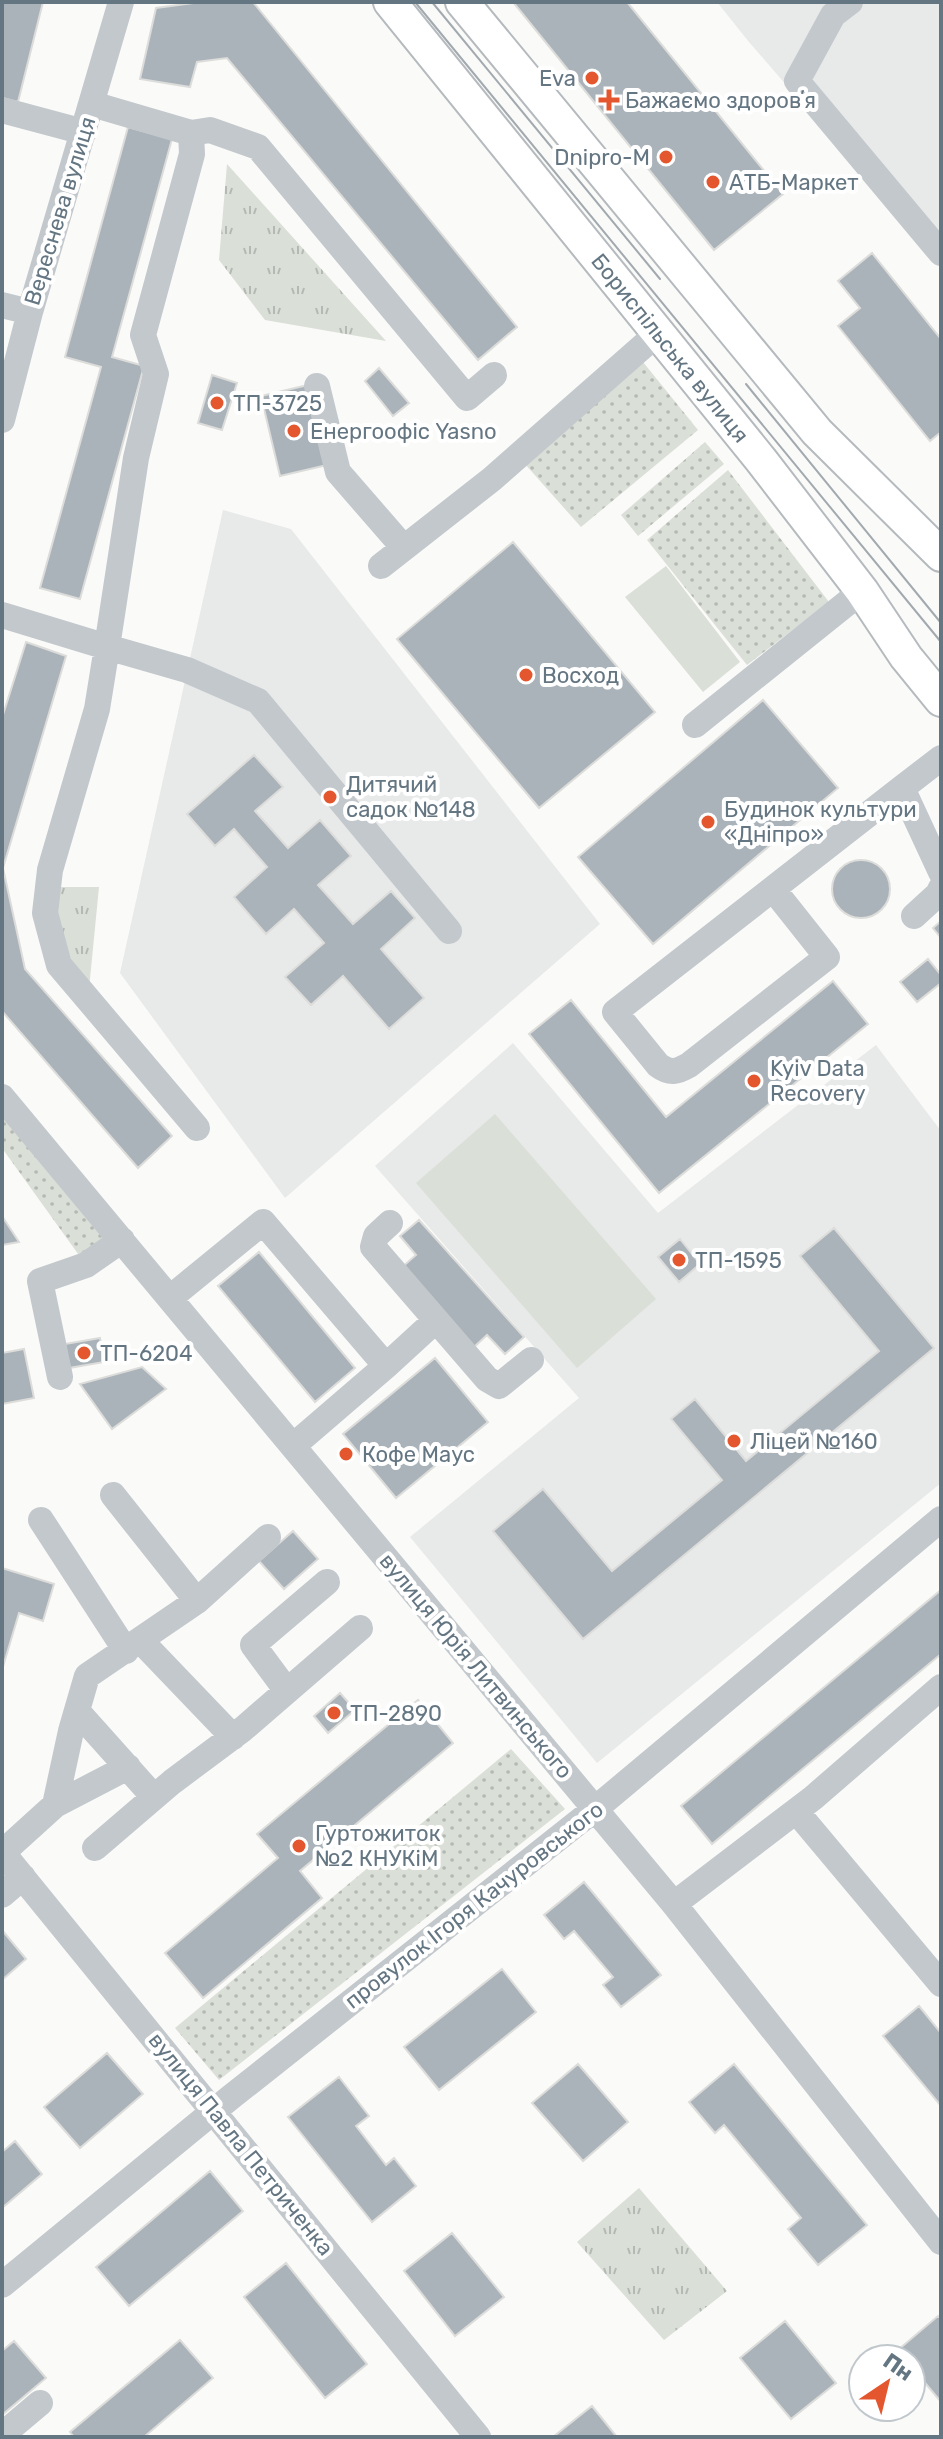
<svg xmlns="http://www.w3.org/2000/svg" width="943" height="2439" viewBox="0 0 943 2439" font-family="Rubik,sans-serif">
<defs>
<pattern id="grass-dots" width="8" height="8" patternUnits="userSpaceOnUse" patternTransform="scale(2)"><rect width="8" height="8" fill="#dadfd7"/><path d="M2 2h.1M6 6h.1" fill="none" stroke="#b4b9b4" stroke-width="1.8" stroke-linecap="round"/></pattern>
<pattern id="park-tufts" width="24" height="20" patternUnits="userSpaceOnUse" patternTransform="scale(2)"><rect width="24" height="20" fill="#dadfd7"/><path d="M3 7l-1-3M5 7V3M7 7l1-3M15 17l-1-3M17 17v-4M19 17l1-3" fill="none" stroke="#b4b9b4"/></pattern>
</defs>
<rect width="100%" height="100%" fill="#fafaf8"/>
<path fill="#e8e9e9" d="M717,2H941V264L749,42Z
M223,510L291,529L600,924L285,1198L120,973Z
M513,1043L658,1213L876,1045L941,1131V1483L597,1763L410,1537L579,1398L375,1166Z"/>
<path fill="url(#grass-dots)" d="M643,362L698,430L581,527L525,464Z
M705,442L724,464L638,536L621,515Z
M728,470L829,602L747,665L647,540Z
M2,1097L122,1240L86,1265L2,1148Z
M511,1749L565,1809L219,2080L175,2028Z"/>
<path fill="url(#park-tufts)" d="M227,164L386,341L265,320L219,260Z
M49,887H99L88,999L59,965Z
M639,2188L727,2291L664,2340L577,2242Z"/>
<path fill="#dadfd7" d="M666,566L740,662L703,692L625,597Z
M495,1114L656,1299L577,1368L416,1183Z"/>
<path fill="#aab3b9" stroke="#dcdcda" stroke-width="2" d="M2,2H43L18,102L2,98Z
M201,2H253L517,327L478,360L227,58L197,62L190,87L140,79L156,8Z
M513,2H627L783,194L714,250Z
M128,127L172,139L112,357L144,366L80,599L40,588L101,367L65,357Z
M872,253L941,339V432L930,441L838,326L860,308L838,281Z
M379,368L409,403L393,416L365,381Z
M212,375L237,383L222,430L198,423Z
M308,385L327,465L280,476L261,396Z
M513,542L655,712L539,808L397,639Z
M26,642L66,656L3,868L25,969L172,1136L138,1168L2,1011V718Z
M763,700L838,788L653,944L578,857Z
M254,755L283,787L255,811L288,848L320,820L351,856L318,885L353,924L391,891L415,918L381,949L424,998L389,1029L343,976L311,1005L285,977L324,943L294,909L266,934L234,897L267,867L234,829L215,846L187,814Z
M832 889a29 29 0 1 1 58 0a29 29 0 1 1-58 0Z
M941,921V938L933,928Z
M928,959L941,975V983L917,1002L900,982Z
M833,981L868,1024L659,1193L529,1034L571,1000L666,1117Z
M2,1216L19,1242L2,1245Z
M419,1220L524,1337L505,1354L487,1335L473,1348L401,1268L416,1255L400,1236Z
M834,1228L934,1348L583,1639L493,1531L543,1489L612,1571L722,1480L671,1419L695,1399L746,1461L879,1351L800,1256Z
M680,1239L700,1264L679,1282L658,1257Z
M259,1252L355,1368L315,1402L218,1286Z
M100,1338L104,1362L69,1368L65,1344Z
M24,1349L34,1398L2,1404V1353Z
M435,1358L488,1422L396,1498L343,1434Z
M142,1367L166,1389L112,1429L80,1384Z
M293,1531L318,1559L284,1589L259,1561Z
M2,1568L54,1584L43,1621L19,1613L2,1670Z
M941,1590V1654L712,1844L681,1806Z
M340,1693L355,1710L328,1733L314,1716Z
M418,1700L453,1743L300,1871L322,1898L203,1998L165,1953L278,1858L257,1834Z
M584,1882L661,1975L621,2007L603,1985L613,1977L574,1931L564,1939L544,1915Z
M2,1930L26,1959L2,1980Z
M502,1969L536,2012L439,2090L404,2047Z
M919,2006L941,2033V2106L883,2036Z
M107,2053L143,2094L80,2148L44,2107Z
M578,2064L628,2122L583,2161L532,2103Z
M734,2064L867,2225L818,2265L788,2229L801,2218L724,2125L715,2133L689,2102Z
M339,2077L369,2116L356,2126L386,2165L394,2158L416,2186L372,2222L288,2117Z
M15,2141L42,2174L2,2208V2152Z
M210,2171L243,2211L129,2306L96,2267Z
M452,2233L504,2297L455,2336L404,2271Z
M286,2263L367,2364L325,2398L244,2297Z
M938,2316L941,2319V2402L916,2372L911,2376V2359H896L892,2355Z
M785,2321L836,2383L791,2419L740,2358Z
M180,2340L213,2378L144,2437H74L70,2432Z
M14,2341L46,2378L2,2415V2351Z
M592,2406L617,2437H553Z"/>
<g fill="none" stroke-linecap="round" stroke-linejoin="round">
<g stroke="#b5babe" stroke-width="36">
<path id="major" d="M390,2L761,460L862,591L906,657L941,700
M462,2L817,432L941,555"/>
</g>
<path stroke="#c3c8cc" stroke-width="26" d="M850,2L833,15L797,81L941,253
M92,104L191,133L210,130L258,147L467,398L494,375
M2,110L84,132
M191,133L192,154L143,335L156,374L136,458L107,647L187,670L258,701L449,931
M2,305L30,312
M317,386L338,472L404,548
M2,420L30,312L121,2
M381,566L492,479L658,333
M2,615L107,647L97,709L50,870L45,913L59,965L197,1128
M695,725L862,591
M902,788L941,872
M773,889L827,957L689,1065C677,1072 670,1074 658,1065L615,1012L902,788L941,758
M914,916L938,894L941,888
M2,1097L674,1904L941,2242
M390,1223L376,1236L373,1247L487,1379L499,1386L531,1360
M170,1298L263,1222L386,1366L293,1446
M386,1366L435,1321
M60,1377L40,1281L86,1265L122,1240
M41,1520L126,1651
M197,1601L268,1537
M141,1641L233,1737
M287,1691L253,1645L327,1582
M77,1711L154,1797
M55,1805L71,1731L87,1676L197,1601L113,1495
M796,1811L941,1984
M95,1848L172,1782L243,1729L360,1628
M2,1852L478,2437
M2,1853L55,1805L128,1767
M2,1895L23,1877
M674,1904L813,1798L941,1687
M2,2285L231,2097L595,1809L941,1519
M2,2435L40,2403"/>
<use href="#major" stroke="#fff" stroke-width="32"/>
<path stroke="#a2aab0" stroke-width="2" d="M415,2L941,642
M432,2L660,279
M746,384L941,623"/>
</g>
<g fill="#e4572e" stroke="#fff" stroke-width="3">
<circle cx="592" cy="78" r="8"/>
<path d="M605 88h8v8h8v8h-8v8h-8v-8h-8v-8h8z"/>
<circle cx="666" cy="157" r="8"/>
<circle cx="713" cy="182" r="8"/>
<circle cx="217" cy="403" r="8"/>
<circle cx="294" cy="431" r="8"/>
<circle cx="526" cy="675" r="8"/>
<circle cx="330" cy="797" r="8"/>
<circle cx="708" cy="822" r="8"/>
<circle cx="754" cy="1081" r="8"/>
<circle cx="679" cy="1260" r="8"/>
<circle cx="84" cy="1353" r="8"/>
<circle cx="734" cy="1441" r="8"/>
<circle cx="346" cy="1454" r="8"/>
<circle cx="334" cy="1713" r="8"/>
<circle cx="299" cy="1846" r="8"/>
</g>
<g text-anchor="middle" dominant-baseline="central" stroke-width="8" stroke-linejoin="round" paint-order="stroke">
<g font-size="22" fill="#657683" stroke="#fff" text-anchor="start">
<text x="576" y="78" text-anchor="end">Eva</text>
<text x="625" y="100">Бажаємо здоровʼя</text>
<text x="650" y="157" text-anchor="end">Dnipro-M</text>
<text x="729" y="182">АТБ-Маркет</text>
<text x="233" y="403">ТП-3725</text>
<text x="310" y="431">Енергоофіс Yasno</text>
<text x="542" y="675">Восход</text>
<text x="346" y="784">Дитячий<tspan x="346" dy="25">садок №148</tspan></text>
<text x="724" y="809">Будинок культури<tspan x="724" dy="25">«Дніпро»</tspan></text>
<text x="770" y="1068">Kyiv Data<tspan x="770" dy="25">Recovery</tspan></text>
<text x="695" y="1260">ТП-1595</text>
<text x="100" y="1353">ТП-6204</text>
<text x="750" y="1441">Ліцей №160</text>
<text x="362" y="1454">Кофе Маус</text>
<text x="350" y="1713">ТП-2890</text>
<text x="315" y="1833">Гуртожиток<tspan x="315" dy="25">№2 КНУКіМ</tspan></text>
</g>
<g font-size="22" fill="#657683" stroke="#fff">
<text transform="translate(60 211) rotate(-73)">Вереснева вулиця</text>
<text transform="translate(670 348) rotate(51)">Бориспільська вулиця</text>
<text transform="translate(476 1666) rotate(50)">вулиця Юрія Литвинського</text>
<text transform="translate(474 1905) rotate(-38)">провулок Ігоря Качуровського</text>
<text transform="translate(241 2144) rotate(51)">вулиця Павла Петриченка</text>
</g>
</g>
<rect width="943" height="2439" fill="none" stroke="#657683" stroke-width="8"/>
<g transform="translate(887 2383) rotate(35)"><circle r="38" fill="#ffffff" stroke="#c1c8cd" stroke-width="2"/>
<path d="M0-6L14 30L0 20L-14 30Z" fill="#e4572e"/>
<text y="-12" font-size="22" font-weight="bold" text-anchor="middle" fill="#657683">Пн</text>
</g>
</svg>
